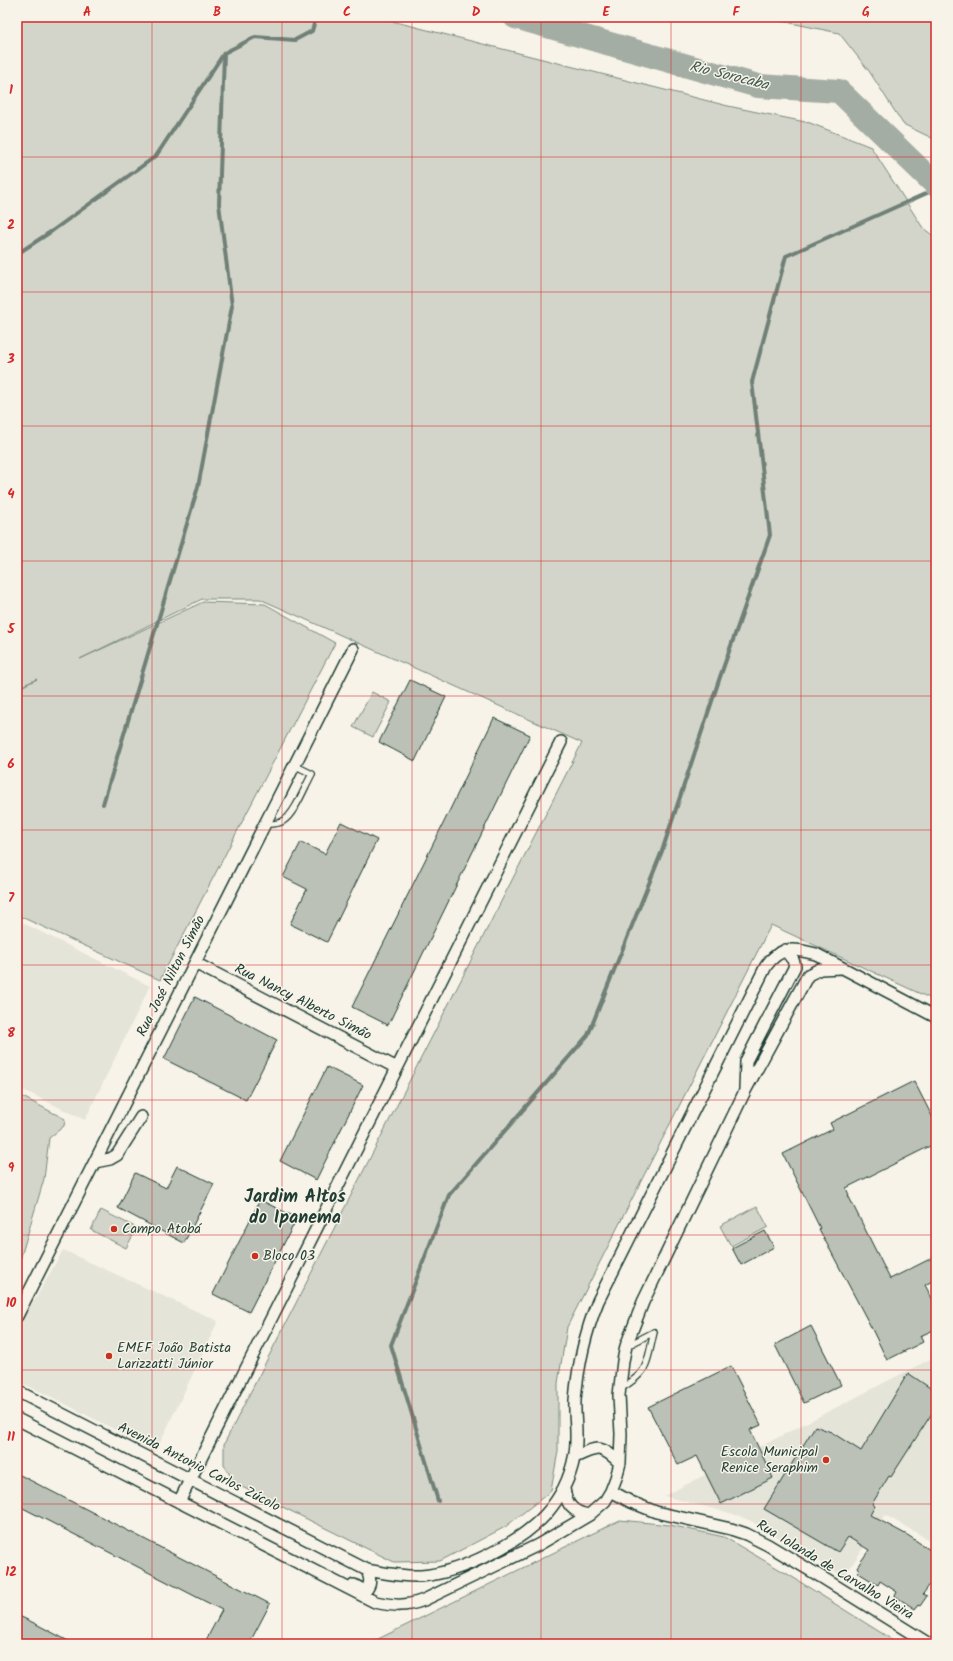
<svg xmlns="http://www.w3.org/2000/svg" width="953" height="1661" viewBox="0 0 953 1661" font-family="Kalam,sans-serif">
<rect width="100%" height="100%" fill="#f7f3e8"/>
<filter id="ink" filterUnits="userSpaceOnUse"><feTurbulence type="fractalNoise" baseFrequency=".025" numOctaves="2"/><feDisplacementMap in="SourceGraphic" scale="8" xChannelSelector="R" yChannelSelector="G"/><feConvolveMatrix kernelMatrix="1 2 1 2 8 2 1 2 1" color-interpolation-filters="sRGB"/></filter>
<g filter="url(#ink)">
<path fill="#e5e4d9" d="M17,920L150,986L85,1120L17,1087Z
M63,1250L218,1321L156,1451L48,1395L17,1381V1331L24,1316L36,1298Z
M936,1356V1544L885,1515L844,1577L751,1521L733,1514L664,1496Z"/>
<path fill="#d3d5ca" stroke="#79897f" d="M17,17H376L728,106L810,123L871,147L923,228L936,238V1001L771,925L567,1327L558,1383V1451L551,1491L505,1527L440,1561L394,1562L234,1483L224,1464V1444L582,743L260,599H202L80,659L203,602L265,604L335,643L160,980L17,915V689L37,679L17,688Z
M762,17H936V140L903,124L869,71L839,33Z
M372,692L391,702L373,737L353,727Z
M17,1094L65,1119L64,1126L49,1138L44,1179L17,1270Z
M757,1206L768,1227L731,1246L720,1226Z
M101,1210L137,1228L126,1248L91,1230Z
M620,1520L670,1525L724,1537L789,1575L899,1644H368Z"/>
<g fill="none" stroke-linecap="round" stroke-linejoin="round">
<path stroke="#6f8077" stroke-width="4" d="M17,254L52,231L156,156L224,53L255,37L295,40L312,31L316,17
M103,804L198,487L232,306L219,204L224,53
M438,1501L391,1345L449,1195L588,1035L662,851L720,677L770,535L752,382L786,256L936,189"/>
<path stroke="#a4ada3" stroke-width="24" d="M515,17L758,86L839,91L936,185"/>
</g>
<path fill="#bbc1b6" stroke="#1f3d34" d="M410,680L446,697L415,761L379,742Z
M494,718L530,735L388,1025L352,1007L445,820Z
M341,822L377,840L327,942L290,924L307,889L283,877L301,842L325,854Z
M195,997L277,1040L246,1100L164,1059Z
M327,1067L363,1085L316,1180L280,1161Z
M914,1081L936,1124V1143L846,1188L849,1195H848L890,1279L936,1256V1279L925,1285L936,1306V1329L920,1336L923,1342L887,1360L871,1327L819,1229L820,1228L783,1154L833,1129L830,1123Z
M177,1166L214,1184L184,1243L118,1208L135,1173L166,1188Z
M260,1200L297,1218L249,1312L213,1294Z
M765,1231L774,1247L741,1265L732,1248Z
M811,1326L841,1385L804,1403L775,1345Z
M731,1366L761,1425L750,1430L773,1478L721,1504L697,1456L678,1465L648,1407Z
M908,1373L936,1392V1407L891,1477L889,1476L872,1504L875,1506L870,1515L909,1536L936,1554V1576L923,1594L927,1596L920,1606L918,1605L915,1609L895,1596L897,1592L880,1581L878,1585L857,1572L859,1570L857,1567L869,1550L848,1537L838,1552L764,1509L815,1426L831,1432L861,1451Z
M20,1475L270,1604L249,1644H204L222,1610L17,1505V1481Z
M17,1615L36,1624L74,1644H17Z"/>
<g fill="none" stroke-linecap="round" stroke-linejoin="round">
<g stroke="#1f3d34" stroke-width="8">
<path id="lane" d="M264,824C271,824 277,825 283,821C295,814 305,786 312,774L294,765
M627,1346L654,1332
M620,1389C650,1371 646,1365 654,1332"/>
</g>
<g stroke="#1f3d34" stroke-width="14">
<path id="street" d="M195,963L397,1068
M745,1089L746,1061L795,966L793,960L785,950
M95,1162L110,1159L117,1155L141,1117
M17,1316L353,649
M17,1391L367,1570C385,1573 403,1577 421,1576C460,1573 520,1543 546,1514C560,1498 570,1478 574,1458C579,1439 574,1419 575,1400C578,1365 585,1333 598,1301L766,966C780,946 794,948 816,954L936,1017
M17,1419L375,1602C394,1606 405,1607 424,1600L538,1545L589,1515L605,1501L611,1491L616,1478L620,1463L621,1434L619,1395L623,1361L626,1346L643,1302L745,1091L808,975L820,969L841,968
M575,1457C597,1447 601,1444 620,1463
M564,1489C567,1505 572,1512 589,1515
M611,1491L631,1502L656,1512L731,1529L746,1534L768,1545L823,1578L929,1644
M179,1502L561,742
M354,1585L365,1591C372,1584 370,1578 367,1570"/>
</g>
<use href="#lane" stroke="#f7f3e8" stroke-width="5.5"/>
<use href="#street" stroke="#f7f3e8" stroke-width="11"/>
</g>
</g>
<path fill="none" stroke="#d62828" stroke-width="1" stroke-opacity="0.55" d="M152,17V1644M282,17V1644M412,17V1644M541,17V1644M671,17V1644M801,17V1644M17,157H936M17,292H936M17,426H936M17,561H936M17,696H936M17,830H936M17,965H936M17,1100H936M17,1235H936M17,1370H936M17,1504H936"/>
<g fill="#c8321e" stroke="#f7f3e8" stroke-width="1.5">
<circle cx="114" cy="1229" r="4"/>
<circle cx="255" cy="1256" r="4"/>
<circle cx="109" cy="1356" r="4"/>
<circle cx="826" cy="1460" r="4"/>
</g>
<g text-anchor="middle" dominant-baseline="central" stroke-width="3" stroke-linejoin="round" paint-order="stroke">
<g font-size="14" fill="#1f3d34" stroke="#f7f3e8">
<text transform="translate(171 976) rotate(-63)">Rua José Nilton Simão</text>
<text transform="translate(303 1002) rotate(27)">Rua Nancy Alberto Simão</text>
<text transform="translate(199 1467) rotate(27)">Avenida Antonio Carlos Zúcolo</text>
<text transform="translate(835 1570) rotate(31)">Rua Iolanda de Carvalho Vieira</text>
</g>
<g font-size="14" fill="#1f3d34" stroke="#f7f3e8" text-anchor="start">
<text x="122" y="1229">Campo Atobá</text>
<text x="263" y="1256">Bloco 03</text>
<text x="117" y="1348">EMEF João Batista<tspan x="117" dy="16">Larizzatti Júnior</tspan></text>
<text x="818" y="1452" text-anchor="end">Escola Municipal<tspan x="818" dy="16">Renice Seraphim</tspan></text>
</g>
<g font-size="15" font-style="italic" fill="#405950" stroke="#f7f3e8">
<text transform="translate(729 76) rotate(14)">Rio Sorocaba</text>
</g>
<g font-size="18" font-weight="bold" fill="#1f3d34" stroke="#f7f3e8">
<text x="295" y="1197">Jardim Altos<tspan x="295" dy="21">do Ipanema</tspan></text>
</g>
</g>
<rect width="953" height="1661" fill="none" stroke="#f7f3e8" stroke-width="44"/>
<rect x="22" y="22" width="909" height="1617" fill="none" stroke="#d62828" stroke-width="1.5"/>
<g font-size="13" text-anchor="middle" font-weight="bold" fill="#d62828">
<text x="87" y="16">A</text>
<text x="217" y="16">B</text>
<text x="347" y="16">C</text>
<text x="476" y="16">D</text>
<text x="606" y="16">E</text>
<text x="736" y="16">F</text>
<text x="866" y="16">G</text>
<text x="11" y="94">1</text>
<text x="11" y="229">2</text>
<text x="11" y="363">3</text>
<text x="11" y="498">4</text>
<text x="11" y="633">5</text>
<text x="11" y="768">6</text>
<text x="11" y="902">7</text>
<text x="11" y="1037">8</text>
<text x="11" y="1172">9</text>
<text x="11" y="1307">10</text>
<text x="11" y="1441">11</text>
<text x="11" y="1576">12</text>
</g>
</svg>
